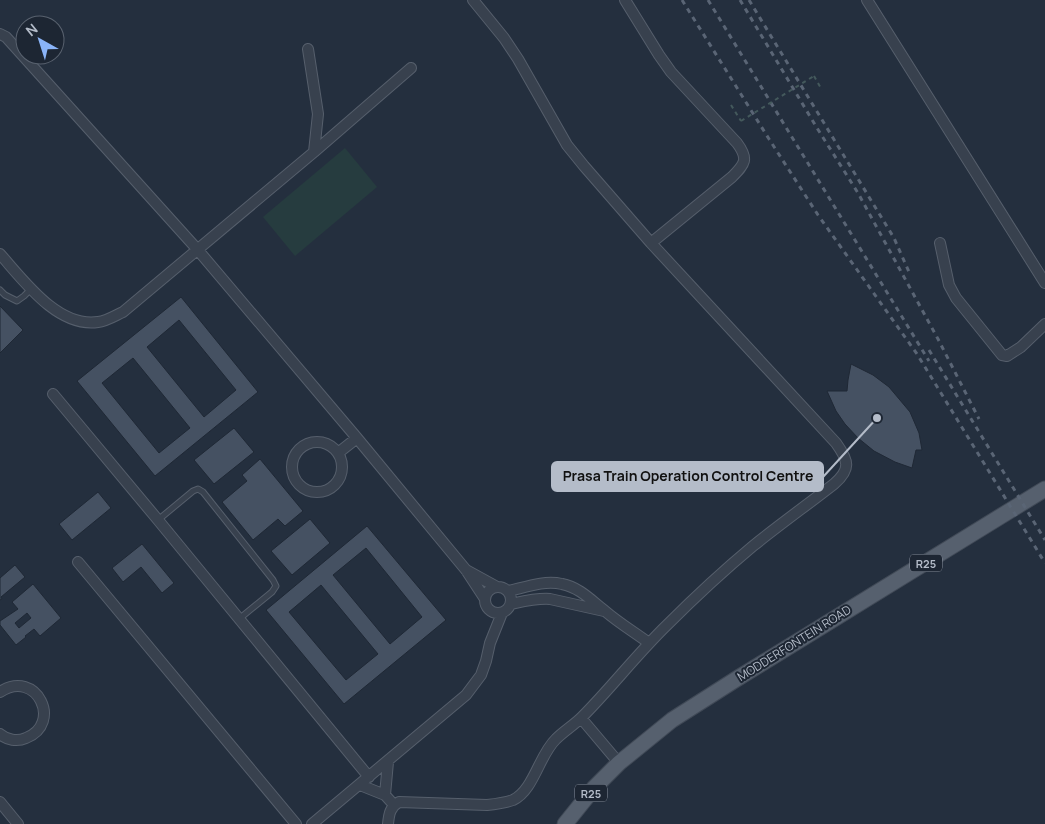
<svg xmlns="http://www.w3.org/2000/svg" width="1045" height="824" viewBox="0 0 1045 824" font-family="Manrope,sans-serif">
<rect width="100%" height="100%" fill="#242f3e"/>
<path fill="#263c3f" d="M345,148L377,187L295,256L263,217Z"/>
<path fill="#455162" stroke="#1f2835" fill-rule="evenodd" d="M181,297L258,392L155,476L77,381ZM179,320L236,390L204,417L147,347ZM133,358L190,428L159,453L102,383Z
M0,306L23,330L0,353Z
M851,364L873,375L889,387L910,412L919,433L922,450H916L912,468L895,462L874,451L858,438L845,424L836,411L827,391H847L848,380Z
M234,428L254,452L214,484L194,460Z
M260,459L303,511L285,526L278,519L253,540L222,502L247,481L242,475Z
M98,492L111,508L72,540L59,524Z
M310,519L330,543L292,575L271,551Z
M367,526L446,620L344,704L266,610ZM366,548L422,617L390,644L333,575ZM321,585L378,654L346,680L289,612Z
M142,544L174,583L162,593L141,567L123,582L112,568Z
M15,565L25,577L1,597L2,599L0,600V578Z
M33,584L61,618L40,636L34,629L25,636L26,637L16,645L0,625V621L18,609L12,602ZM27,613L31,618L19,628L15,623Z"/>
<g fill="none" stroke-linecap="round" stroke-linejoin="round">
<g stroke="#565f6c" stroke-width="7">
<path id="service" d="M0,290L5,295L17,301L24,296L31,289
M158,520L193,491L198,489L203,492L273,580L276,586L272,592L239,619"/>
</g>
<g stroke="#565f6c" stroke-width="12">
<path id="minor" d="M625,0L659,55L671,72L737,143C749,159 745,164 732,177L651,243
M867,0L1045,283
M0,34L6,37L197,249L357,438L466,570L485,599
M314,152L411,68
M940,243L949,285L956,298L1002,355L1007,356L1021,347L1045,324
M0,254C24,281 58,328 98,322C107,321 116,315 123,312L314,152L318,114L308,49
M53,394L158,520L369,777
M292 467a25 25 0 1 1 50 0a25 25 0 1 1-50 0Z
M338,453L357,438
M78,562L296,824
M466,570L497,587
M485 600a13 13 0 1 1 26 0a13 13 0 1 1-26 0Z
M509,591C526,587 544,580 562,584C579,587 592,601 605,611C619,623 634,632 649,643
M511,604C525,601 537,598 550,599L604,611
M0,692C37,668 63,724 26,738C17,742 7,740 0,734
M581,718L619,763
M360,785L385,795L394,805
M385,795L388,762
M0,802L18,824
M312,824L466,695L481,675L486,661L490,643L502,613
M388,824C389,814 390,807 399,802L487,805C496,804 505,803 513,800C534,790 539,755 556,739C564,731 574,725 582,717C611,688 637,654 667,625C694,598 723,571 753,546C779,525 807,505 834,484C851,469 849,461 836,443L651,243L584,166L567,145L518,59L504,38L473,0"/>
</g>
<g stroke="#414a57" stroke-width="17">
<path id="primary" d="M565,824L594,788L619,763L672,720L738,678L1045,489"/>
</g>
<path stroke="#44595c" stroke-width="2" stroke-dasharray="4 4" stroke-linecap="butt" d="M814,76L822,90
M731,105L741,121"/>
<use href="#service" stroke="#38414e" stroke-width="5"/>
<use href="#minor" stroke="#38414e" stroke-width="10"/>
<use href="#primary" stroke="#56606e" stroke-width="15"/>
<path stroke="#5a6575" stroke-width="3" stroke-dasharray="5 5" stroke-linecap="butt" d="M682,0L769,139L818,215L917,354L1045,563
M708,0L929,361
M740,0L817,128L858,193L938,339L979,419
M749,0L894,238L909,272
M929,350L1045,540"/>
<path stroke="#44595c" stroke-width="2" stroke-dasharray="4 4" stroke-linecap="butt" d="M741,121L814,76"/>
</g>
<g text-anchor="middle" dominant-baseline="central" stroke-width="4" stroke-linejoin="round" paint-order="stroke">
<g fill="#1d2633" stroke="#878f9c" stroke-width="1">
<rect x="910" y="554.5" width="32" height="17" rx="4"/>
<rect x="575" y="784.5" width="32" height="17" rx="4"/>
</g>
<g font-size="11" font-weight="bold" fill="#b4bcc9">
<text x="926" y="563">R25</text>
<text x="591" y="793">R25</text>
</g>
<g font-size="12" fill="#b4bcc9" stroke="#1d2633">
<text transform="translate(794 643) rotate(-32)">MODDERFONTEIN ROAD</text>
</g>
</g>
<path fill="none" stroke="#b4bcc9" stroke-width="2" d="M877 418L823 477"/>
<circle fill="#b4bcc9" stroke="#1d2633" stroke-width="2" cx="877" cy="418" r="5"/>
<rect fill="#b4bcc9" stroke="#b4bcc9" stroke-width="2" x="552" y="462" width="271" height="29" rx="5"/>
<g font-size="14" text-anchor="middle" font-weight="bold" fill="#111">
<text x="688" y="481">Prasa Train Operation Control Centre</text>
</g>
<g transform="translate(40 40) rotate(321)"><circle r="24" fill="#1d2633" stroke="#59626f"/>
<path d="M0-4L9 19L0 12L-9 19Z" fill="#8ab4f8"/>
<text y="-8" font-size="14" font-weight="bold" text-anchor="middle" fill="#b4bcc9">N</text>
</g>
</svg>
